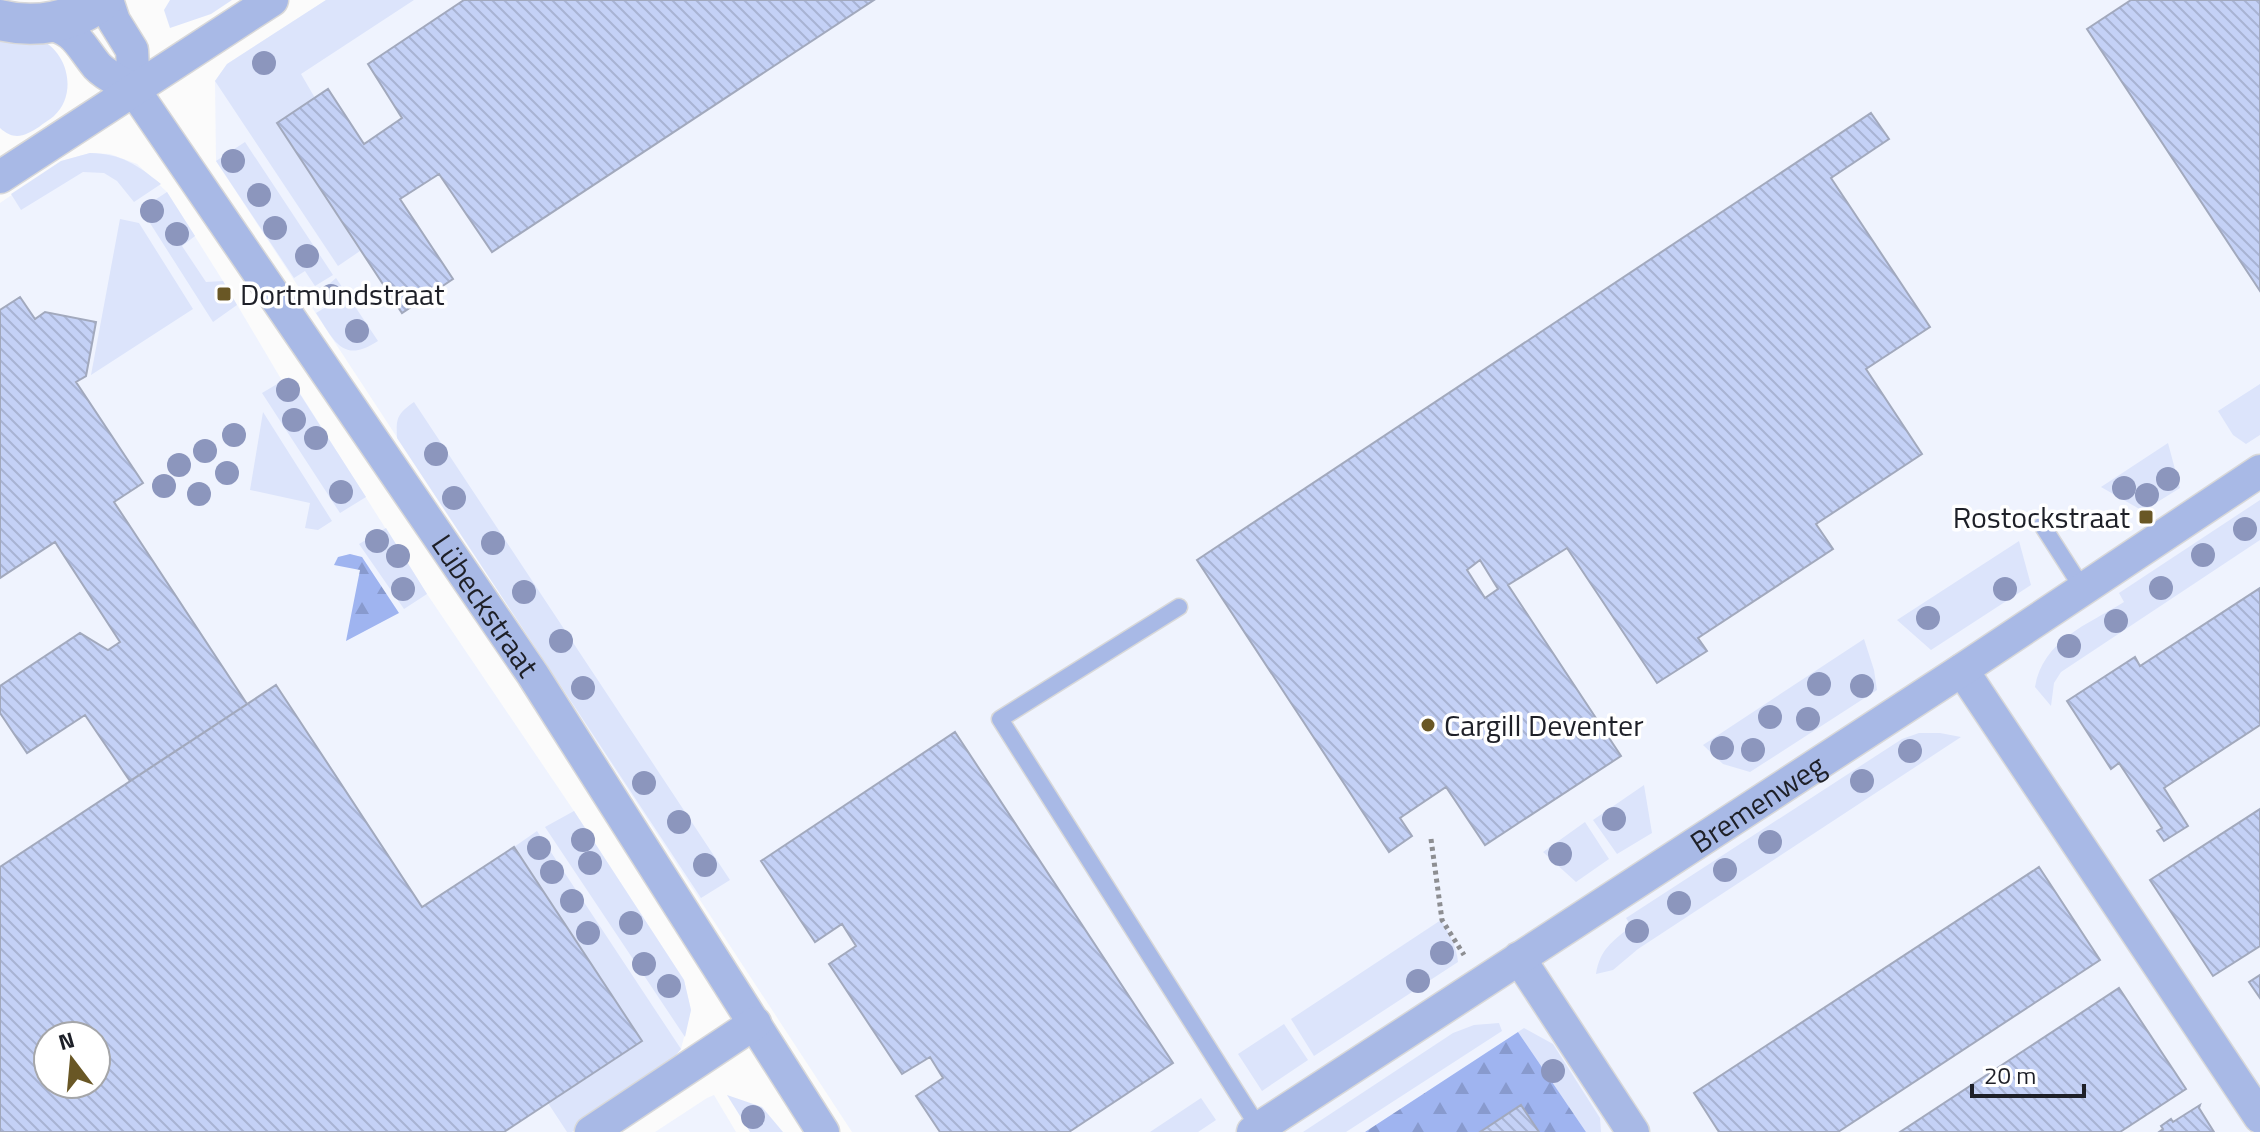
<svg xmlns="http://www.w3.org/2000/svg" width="2260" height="1132" viewBox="0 0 2260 1132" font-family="'Titillium Web',sans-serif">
<defs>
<pattern id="forest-firs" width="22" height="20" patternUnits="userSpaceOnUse" patternTransform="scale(2)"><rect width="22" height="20" fill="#9fb4f0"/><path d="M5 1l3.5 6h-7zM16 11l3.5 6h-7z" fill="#889ace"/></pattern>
<pattern id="building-back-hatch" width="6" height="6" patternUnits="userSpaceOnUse" patternTransform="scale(2)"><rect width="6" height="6" fill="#c4d1f6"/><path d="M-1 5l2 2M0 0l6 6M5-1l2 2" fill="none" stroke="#a8b3d3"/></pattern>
</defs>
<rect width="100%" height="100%" fill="#fbfbfb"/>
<path fill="#eff3fe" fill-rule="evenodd" d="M326,0H2260V1132H852L216,161L215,81L227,64Z
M90,153L110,154L137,164L167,192L223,281L284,384L291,379L427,594L574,811L684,980L691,1010L681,1049L669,1063L572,1132H0V203L61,161ZM48,1036H96V1084H48Z
M714,1095L736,1132H655L707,1098Z"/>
<path fill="#dce4fb" d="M170,0H232L211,14L170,28L164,10Z
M326,0H414L301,74L315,98L277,124L360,251L338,266L215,81L227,64Z
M0,35L43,41C69,55 77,95 54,116C50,120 43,123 39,127C25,136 14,141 0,128Z
M245,142L333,275L315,286L305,271L294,278L216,161Z
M90,153C122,154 136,164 161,184L134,202L117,181L104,173L83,172L21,210L11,194L61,161Z
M167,192L195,236L182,246L206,282L223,281L237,305L213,322L141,209Z
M120,219L139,223L193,309L91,375Z
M336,278L378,341C343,364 335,342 316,313L326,307L321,291Z
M289,377L366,497L340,513L262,393Z
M2260,384V435L2246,444L2233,435L2218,411Z
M414,402L730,880L701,898L397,438C396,418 397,414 414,402Z
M263,412L332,521L318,530L305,528L310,503L250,490Z
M2168,443L2180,488L2143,511L2101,487Z
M2260,500V540L2061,672L2054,683L2051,706L2035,687C2043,640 2087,625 2124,602L2119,593Z
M386,528L427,594L404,609L359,544Z
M2019,541L2031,585L1931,650L1897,620Z
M1864,639L1874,670L1877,690L1750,772L1723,764L1703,745Z
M1919,733H1940L1961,737L1638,949L1613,970L1596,974C1600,949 1612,942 1631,926L1626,918L1902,739Z
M1644,785L1652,833L1617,854L1593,820Z
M574,811L684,980L691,1010L685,1037L545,827Z
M1585,822L1609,859L1576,882L1543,852Z
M537,831L681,1049L669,1063L572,1132H567L548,1103L641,1041L514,847Z
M1441,920C1449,933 1457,947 1458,962L1314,1056L1291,1019Z
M1499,1023L1502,1031L1346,1132H1303L1453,1033L1474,1025Z
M1284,1024L1308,1060L1262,1091L1238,1054Z
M1524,1028L1553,1044L1600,1118L1601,1132H1586L1518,1032Z
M727,1095L762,1107L783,1132H750Z
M1201,1098L1216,1120L1198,1132H1150Z"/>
<path fill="url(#forest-firs)" d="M350,554L362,557L399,613L346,641L360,570L334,565L338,557Z
M1518,1032L1586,1132H1539L1521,1105L1480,1132H1365Z"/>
<path fill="url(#building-back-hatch)" stroke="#a2a9bd" stroke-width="2" fill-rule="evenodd" d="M464,0H874L492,252L439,174L400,199L453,279L402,313L277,123L328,89L364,144L402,118L368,64Z
M2131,0H2260V291L2087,29Z
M1871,113L1889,139L1831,178L1930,327L1866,369L1922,454L1816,524L1833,549L1698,638L1707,651L1657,683L1567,548L1508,585L1621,756L1485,845L1446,787L1400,818L1412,836L1389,852L1197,560Z
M20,297L35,319L45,312L96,322L86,376L76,382L143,483L114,502L247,704L130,781L85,715L27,753L0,713V686L80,633L108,650L120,642L55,542L0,578V310Z
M1480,560L1498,589L1485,598L1467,570Z
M2260,588V725L2164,788L2188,826L2164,841L2157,831L2162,828L2119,763L2111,769L2067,701L2135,657L2140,666Z
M276,685L422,907L514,847L642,1041L504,1132H0V867ZM48,1036H96V1084H48Z
M955,732L1173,1063L1069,1132H940L916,1096L943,1078L930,1057L902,1074L829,964L856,946L842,924L815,942L761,861Z
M2260,809V946L2213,976L2150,880Z
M2039,867L2100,960L1838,1132H1719L1694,1093Z
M2260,975V998L2249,982Z
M2119,988L2186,1089L2120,1132H1900Z
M1521,1105L1539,1132H1480Z
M2200,1105L2199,1108L2214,1132H2159L2163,1129L2161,1126L2171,1119L2173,1122Z"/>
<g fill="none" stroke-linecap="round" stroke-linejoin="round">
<g stroke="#d8d8d9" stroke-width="19">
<path id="service" d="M2042,525L2083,589
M1179,607L1000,719L1259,1128"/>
</g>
<g stroke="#d8d8d9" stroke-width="35">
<g id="minor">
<path d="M107,0L114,21L132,50L134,90"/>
<path id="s1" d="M45,23C76,29 79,44 97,66C106,76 123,83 134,90L533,675L823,1132"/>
<path d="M0,177L272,0"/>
<path d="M1962,670L2260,1117"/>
<path d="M1519,958L1633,1132"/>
<path d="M591,1132L755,1023"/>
<path id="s2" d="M1253,1132L1962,670L2260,471"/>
</g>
</g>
<g stroke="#d8d8d9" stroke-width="43">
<path id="tertiary" d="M0,20C35,29 73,22 102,0"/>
</g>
<path stroke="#8d8e92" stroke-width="5" stroke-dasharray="4 4" stroke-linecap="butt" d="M1431,839L1442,920L1464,955"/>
<use href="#service" stroke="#a8b9e6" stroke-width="16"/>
<use href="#minor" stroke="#a8b9e6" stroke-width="32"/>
<use href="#tertiary" stroke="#a8b9e6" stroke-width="40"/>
</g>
<g fill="#8c96bd">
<circle cx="264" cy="63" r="12"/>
<circle cx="233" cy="161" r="12"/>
<circle cx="259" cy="195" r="12"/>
<circle cx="152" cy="211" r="12"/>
<circle cx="275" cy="228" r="12"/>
<circle cx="177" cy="234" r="12"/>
<circle cx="307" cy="256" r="12"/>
<circle cx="331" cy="296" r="12"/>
<circle cx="357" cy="331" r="12"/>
<circle cx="288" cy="390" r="12"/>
<circle cx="294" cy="420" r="12"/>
<circle cx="234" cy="435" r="12"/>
<circle cx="316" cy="438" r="12"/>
<circle cx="205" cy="451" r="12"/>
<circle cx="436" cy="454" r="12"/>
<circle cx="179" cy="465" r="12"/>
<circle cx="227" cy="473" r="12"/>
<circle cx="2168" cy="479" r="12"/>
<circle cx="164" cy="486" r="12"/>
<circle cx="2124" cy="488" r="12"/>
<circle cx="341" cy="492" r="12"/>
<circle cx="199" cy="494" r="12"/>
<circle cx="2147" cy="495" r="12"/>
<circle cx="454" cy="498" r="12"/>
<circle cx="2245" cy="529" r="12"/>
<circle cx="377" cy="541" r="12"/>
<circle cx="493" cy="543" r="12"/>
<circle cx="2203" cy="555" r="12"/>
<circle cx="398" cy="556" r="12"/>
<circle cx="2161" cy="588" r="12"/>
<circle cx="403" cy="589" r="12"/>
<circle cx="2005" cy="589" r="12"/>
<circle cx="524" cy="592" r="12"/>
<circle cx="1928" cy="618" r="12"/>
<circle cx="2116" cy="621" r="12"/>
<circle cx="561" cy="641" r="12"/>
<circle cx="2069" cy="646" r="12"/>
<circle cx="1819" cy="684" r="12"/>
<circle cx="1862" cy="686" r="12"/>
<circle cx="583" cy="688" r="12"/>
<circle cx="1770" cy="717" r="12"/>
<circle cx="1808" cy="719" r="12"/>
<circle cx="1722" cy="748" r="12"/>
<circle cx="1753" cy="750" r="12"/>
<circle cx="1910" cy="751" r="12"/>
<circle cx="1862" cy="781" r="12"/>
<circle cx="644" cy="783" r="12"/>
<circle cx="1614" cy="819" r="12"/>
<circle cx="679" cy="822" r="12"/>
<circle cx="583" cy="840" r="12"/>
<circle cx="1770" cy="842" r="12"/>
<circle cx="539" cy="848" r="12"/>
<circle cx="1560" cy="854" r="12"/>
<circle cx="590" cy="863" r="12"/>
<circle cx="705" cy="865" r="12"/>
<circle cx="1725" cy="870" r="12"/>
<circle cx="552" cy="872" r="12"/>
<circle cx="572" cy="901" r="12"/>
<circle cx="1679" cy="903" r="12"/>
<circle cx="631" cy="923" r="12"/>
<circle cx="1637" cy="931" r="12"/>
<circle cx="588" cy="933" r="12"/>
<circle cx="1442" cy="953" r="12"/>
<circle cx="644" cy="964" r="12"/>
<circle cx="1418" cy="981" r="12"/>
<circle cx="669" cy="986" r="12"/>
<circle cx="1553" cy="1071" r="12"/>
<circle cx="753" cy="1117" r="12"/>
</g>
<g fill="#695725" stroke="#fff" stroke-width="3">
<rect x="216" y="286" width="16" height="16" rx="4"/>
<rect x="2138" y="509" width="16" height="16" rx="4"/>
<circle cx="1428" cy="725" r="8"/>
</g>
<g text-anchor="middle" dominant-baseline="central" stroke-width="7" stroke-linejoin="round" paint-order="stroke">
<g font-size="30" fill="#1e2028" stroke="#fff" text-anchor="start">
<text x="240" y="294">Dortmundstraat</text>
<text x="2130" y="517" text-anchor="end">Rostockstraat</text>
<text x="1444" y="725">Cargill Deventer</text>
</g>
<g font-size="30" fill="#1e2028" stroke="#fff">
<text stroke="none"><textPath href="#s1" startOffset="738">Lübeckstraat</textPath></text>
<text stroke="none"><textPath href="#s2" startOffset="602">Bremenweg</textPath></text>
</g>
</g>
<g transform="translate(72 1060) rotate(344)"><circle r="38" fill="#ffffff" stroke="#a5a6a9" stroke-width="2"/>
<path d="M0-6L14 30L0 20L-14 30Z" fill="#695725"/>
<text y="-12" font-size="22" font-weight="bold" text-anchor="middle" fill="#1e2028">N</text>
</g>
<path d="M1972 1084v12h112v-12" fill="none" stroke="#1e2028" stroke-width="4"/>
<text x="1984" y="1084" font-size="24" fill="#1e2028" stroke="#ffffff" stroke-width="6" paint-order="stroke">20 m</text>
</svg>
